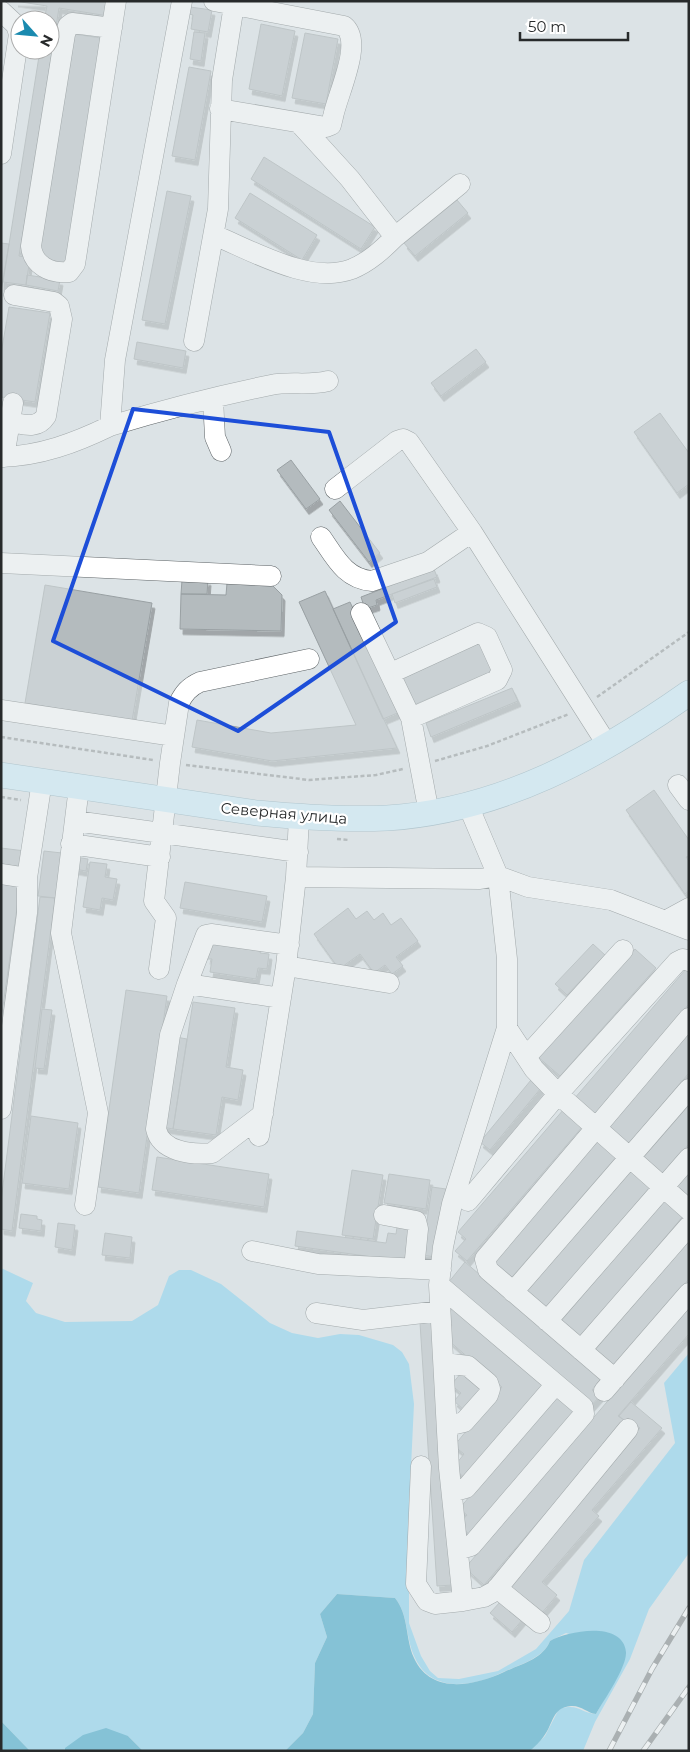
<svg xmlns="http://www.w3.org/2000/svg" width="690" height="1752" viewBox="0 0 690 1752" font-family="Montserrat,sans-serif">
<defs>
<filter id="shadow"><feDropShadow dx="3" dy="5.5" stdDeviation="0" flood-color="#0004"/></filter>
</defs>
<rect width="100%" height="100%" fill="#dce3e6"/>
<path fill="#77cef2" d="M1,1268L33,1283L26,1301L36,1313L65,1322L132,1321L158,1305L169,1276L179,1270H191L221,1284L270,1323L292,1333L318,1338L340,1334L359,1335L393,1345L402,1352L409,1364L414,1404L409,1509V1623L421,1656L430,1671L438,1678L459,1679L498,1671L536,1649L569,1611L584,1560L675,1443L664,1383L689,1353V1553L649,1609L630,1659L595,1722L583,1751H530L545,1736L559,1709C579,1703 580,1713 596,1714L623,1665L626,1652L566,1633L550,1641C543,1659 518,1665 501,1673C472,1687 431,1693 415,1658C405,1638 409,1615 395,1598L337,1594L320,1614L327,1637L315,1663L313,1714L303,1733L285,1751H143L128,1736L66,1748L65,1751H30L1,1721Z"/>
<path fill="#1c9ac3" d="M337,1594L395,1598C409,1615 405,1638 414,1658C431,1695 474,1686 504,1672C521,1664 543,1659 550,1641C567,1631 623,1620 626,1652C627,1667 604,1700 596,1714C587,1713 581,1705 571,1706C552,1707 553,1725 544,1736C540,1742 535,1746 530,1751H285L303,1733L313,1714L315,1663L327,1637L320,1614Z
M1,1721L30,1751H1Z
M106,1728L128,1736L143,1751H65V1748L83,1735Z"/>
<path fill="#b4bbbe" stroke="#99a0a3" filter="url(#shadow)" d="M15,1L110,2L108,16L59,8L19,256L30,258L26,285L3,282L40,50H50V20H44L47,6Z
M190,7L212,10L208,32L191,29L193,15L189,14Z
M261,24L295,31L282,96L249,89Z
M194,32L205,33L201,61L190,59Z
M305,33L338,39L326,104L292,98Z
M74,34L101,38L65,266L51,263L39,253Z
M189,67L211,71L195,160L172,156Z
M264,157L375,227L361,249L251,179Z
M167,191L191,196L165,324L142,320Z
M250,193L317,235L302,260L235,218Z
M457,200L468,213L415,256L404,243Z
M1,243L9,244L1,291Z
M27,275L60,280L58,291L26,285Z
M9,307L50,313L35,402L1,397V354Z
M137,342L186,351L183,368L134,359Z
M476,349L486,362L441,396L431,383Z
M660,413L689,453V484L677,493L634,432Z
M291,460L320,499L306,509L277,470Z
M340,501L380,553L369,562L329,510Z
M434,569L437,577L376,600L377,605L365,609L361,597Z
M434,579L437,587L395,603L392,594Z
M182,580H208L207,594H181Z
M227,583L271,584L282,595L281,631L180,629L181,594L226,595Z
M45,585L152,603L132,721L25,703Z
M325,591L397,748L272,761L192,747L197,720L271,733L356,725L299,602Z
M350,602L400,712L383,719L333,609Z
M479,641L492,671L414,705L401,676Z
M512,688L518,701L431,737L426,723Z
M654,790L689,840V856L686,857L689,861V891L685,894L626,810Z
M1,848L25,851L22,867L1,864Z
M44,851L62,853L56,898L38,896Z
M75,857L88,859L86,871L74,869Z
M90,862L107,864L105,877L117,879L113,900L102,898L100,910L83,907Z
M185,882L267,896L262,922L180,908Z
M1,884L20,887L1,1020Z
M40,897L55,898L12,1231L1,1229V1201Z
M348,908L356,919L367,911L374,920L383,913L391,925L401,918L418,941L396,957L403,966L392,974L385,965L374,973L360,954L339,969L314,934Z
M210,942L261,950L260,953L269,954L267,969L258,968L256,979L210,972L212,959H207Z
M593,944L605,955L567,995L555,984Z
M635,949L656,968L560,1076L538,1057Z
M686,969L689,971V1004L593,1116L574,1099Z
M126,990L167,996L139,1193L98,1187Z
M193,1002L235,1008L226,1067L243,1070L238,1100L222,1097L216,1135L173,1129Z
M42,1009L52,1010L44,1069L35,1068Z
M689,1033V1073L627,1146L607,1129Z
M176,1037L187,1039L173,1129L162,1127Z
M531,1080L541,1088L490,1150L480,1142Z
M689,1105V1144L662,1176L642,1159Z
M564,1109L583,1126L467,1261L455,1251L466,1239L458,1232Z
M31,1116L78,1123L69,1189L22,1183Z
M599,1139L618,1155L512,1277L493,1261Z
M157,1157L269,1174L264,1207L152,1190Z
M631,1168L651,1186L546,1309L526,1292Z
M352,1170L383,1175L373,1239L342,1235Z
M689,1170V1201L673,1188Z
M389,1174L430,1180L426,1209L384,1203Z
M432,1187L446,1189L435,1257L422,1255Z
M666,1198L684,1215L580,1338L561,1321Z
M21,1214L37,1216V1219L42,1220L41,1231L19,1228Z
M58,1223L75,1225L72,1250L55,1247Z
M397,1227L413,1229L408,1262L295,1246L297,1231L386,1243L388,1233L396,1234Z
M105,1233L132,1237L130,1258L102,1255Z
M689,1240V1279L613,1367L594,1351Z
M465,1262L601,1379L592,1390L600,1396L591,1406L448,1283Z
M689,1306V1334L618,1416L625,1421L484,1585L465,1568Z
M454,1307L544,1386L465,1478L453,1468L464,1454L454,1446L502,1387L448,1340L447,1332L452,1325L444,1318Z
M435,1322L453,1585L437,1586L420,1323Z
M462,1372L482,1389L464,1410L454,1401L461,1393L451,1385Z
M557,1393L577,1410L469,1534L458,1525L467,1515L459,1509Z
M631,1402L662,1428L592,1510L599,1516L542,1582L557,1595L541,1614L511,1588L520,1577L516,1573L640,1428L628,1418L625,1421L619,1416Z
M501,1601L523,1619L512,1632L490,1613Z"/>
<g fill="none" stroke-linecap="round" stroke-linejoin="round">
<g stroke="#5e6467" stroke-width="21">
<path id="minor" d="M214,1L344,26C364,42 337,95 333,117L331,125L326,127L220,109
M1,11L16,25L19,34L1,154
M112,28L72,23L68,26L65,34L31,246C33,265 50,274 69,272L75,264L116,1
M214,235C253,251 310,285 352,269C369,262 382,250 395,237L350,179L300,124
M395,237L460,184
M194,341L218,209L222,80L234,5
M213,399L215,437L221,451
M10,422C23,424 37,430 46,416L62,319L59,306L54,302L14,295
M110,426C163,410 217,396 271,385C290,381 309,386 328,381
M1,457C40,456 75,443 110,426L115,360L182,1
M4,457L13,403
M335,489L397,441L403,439L409,442L472,532L608,746
M321,537C335,557 345,579 372,581L428,562L472,532
M1,563L271,576
M361,613L411,718L429,813
M391,673L478,633L487,637L502,670L497,680L411,718
M1,710L174,736
M678,785L689,800
M79,787L61,933L98,1113L85,1205
M468,805L498,876L528,887L611,900L689,930
M299,817L296,877L480,879L498,876L507,959V1028L534,1069L558,1094L689,1210
M75,821L298,852
M71,844L160,857
M1,874L27,878
M667,920L689,908
M286,966L389,983
M159,969L166,918L154,901L170,763L179,703C184,693 189,687 200,682L309,659
M187,984L206,935L211,934L289,945
M526,1057L623,950
M1,1109L27,913V878L42,781
M263,1114L212,1153C192,1155 161,1152 156,1129L170,1035L187,984L281,998
M259,1136L286,966L296,877
M468,1201L558,1094L677,962L683,959L689,961
M384,1215L416,1221L418,1229L414,1269
M252,1251L318,1264L441,1270
M513,1292L689,1089
M316,1313L363,1320L440,1311
M547,1321L689,1158
M581,1350L689,1226
M444,1363L468,1366L488,1383L490,1389L488,1395L464,1422L447,1426
M615,1379L488,1270L485,1259L689,1018
M604,1391L689,1293
M421,1466L416,1584L427,1601L435,1604L463,1601L449,1468L439,1285
M452,1492L466,1488L556,1384
M458,1550L471,1546L584,1414L583,1407L439,1285L443,1247L452,1204L507,1028
M497,1588L540,1623
M463,1601L484,1597L495,1591L628,1429"/>
</g>
<g stroke="#7ca1b2" stroke-width="26">
<path id="major" d="M1,775L257,813C300,817 343,820 387,818C500,811 598,757 689,693"/>
</g>
<path stroke="#878c8e" stroke-width="2.5" stroke-dasharray="4 2.5" stroke-linecap="butt" d="M597,697L689,632
M1,737L153,760
M435,761L487,746L569,714
M186,765L309,780L376,775L403,769
M1,797L21,800
M337,839L349,840"/>
<use href="#minor" stroke="#fff" stroke-width="20"/>
<use href="#major" stroke="#cbedfc" stroke-width="25"/>
<g stroke="#6d7274" stroke-width="5.5">
<path id="rail" d="M609,1751L652,1669L689,1608
M643,1751L689,1687"/>
</g>
<use href="#rail" stroke="#fff" stroke-width="4" stroke-dasharray="11" stroke-linecap="butt"/>
</g>
<path d="M0 0H690V1752H0ZM133,409L329,432L396,622L238,731L53,641Z" fill="#dce3e6" fill-opacity=".55" fill-rule="evenodd"/>
<path fill="none" stroke="#1d4ed8" stroke-width="4" stroke-linejoin="round" d="M133,409L329,432L396,622L238,731L53,641Z"/>
<g text-anchor="middle" dominant-baseline="central" stroke-width="4.5" stroke-linejoin="round" paint-order="stroke">
<g font-size="15" fill="#272a2b" stroke="#fff">
<text transform="translate(284 813) rotate(5)">Северная улица</text>
</g>
</g>
<rect width="690" height="1752" fill="none" stroke="#272a2b" stroke-width="5"/>
<g transform="translate(35 35) rotate(117)"><circle r="24" fill="#ffffff" stroke="#a9aaaa"/>
<path d="M0-4L9 19L0 12L-9 19Z" fill="#1a8aaf"/>
<text y="-8" font-size="14" font-weight="bold" text-anchor="middle" fill="#272a2b">N</text>
</g>
<path d="M520 32v8h108v-8" fill="none" stroke="#272a2b" stroke-width="2.5"/>
<text x="528" y="32" font-size="15" fill="#272a2b" stroke="#ffffff" stroke-width="4" paint-order="stroke">50 m</text>
</svg>
